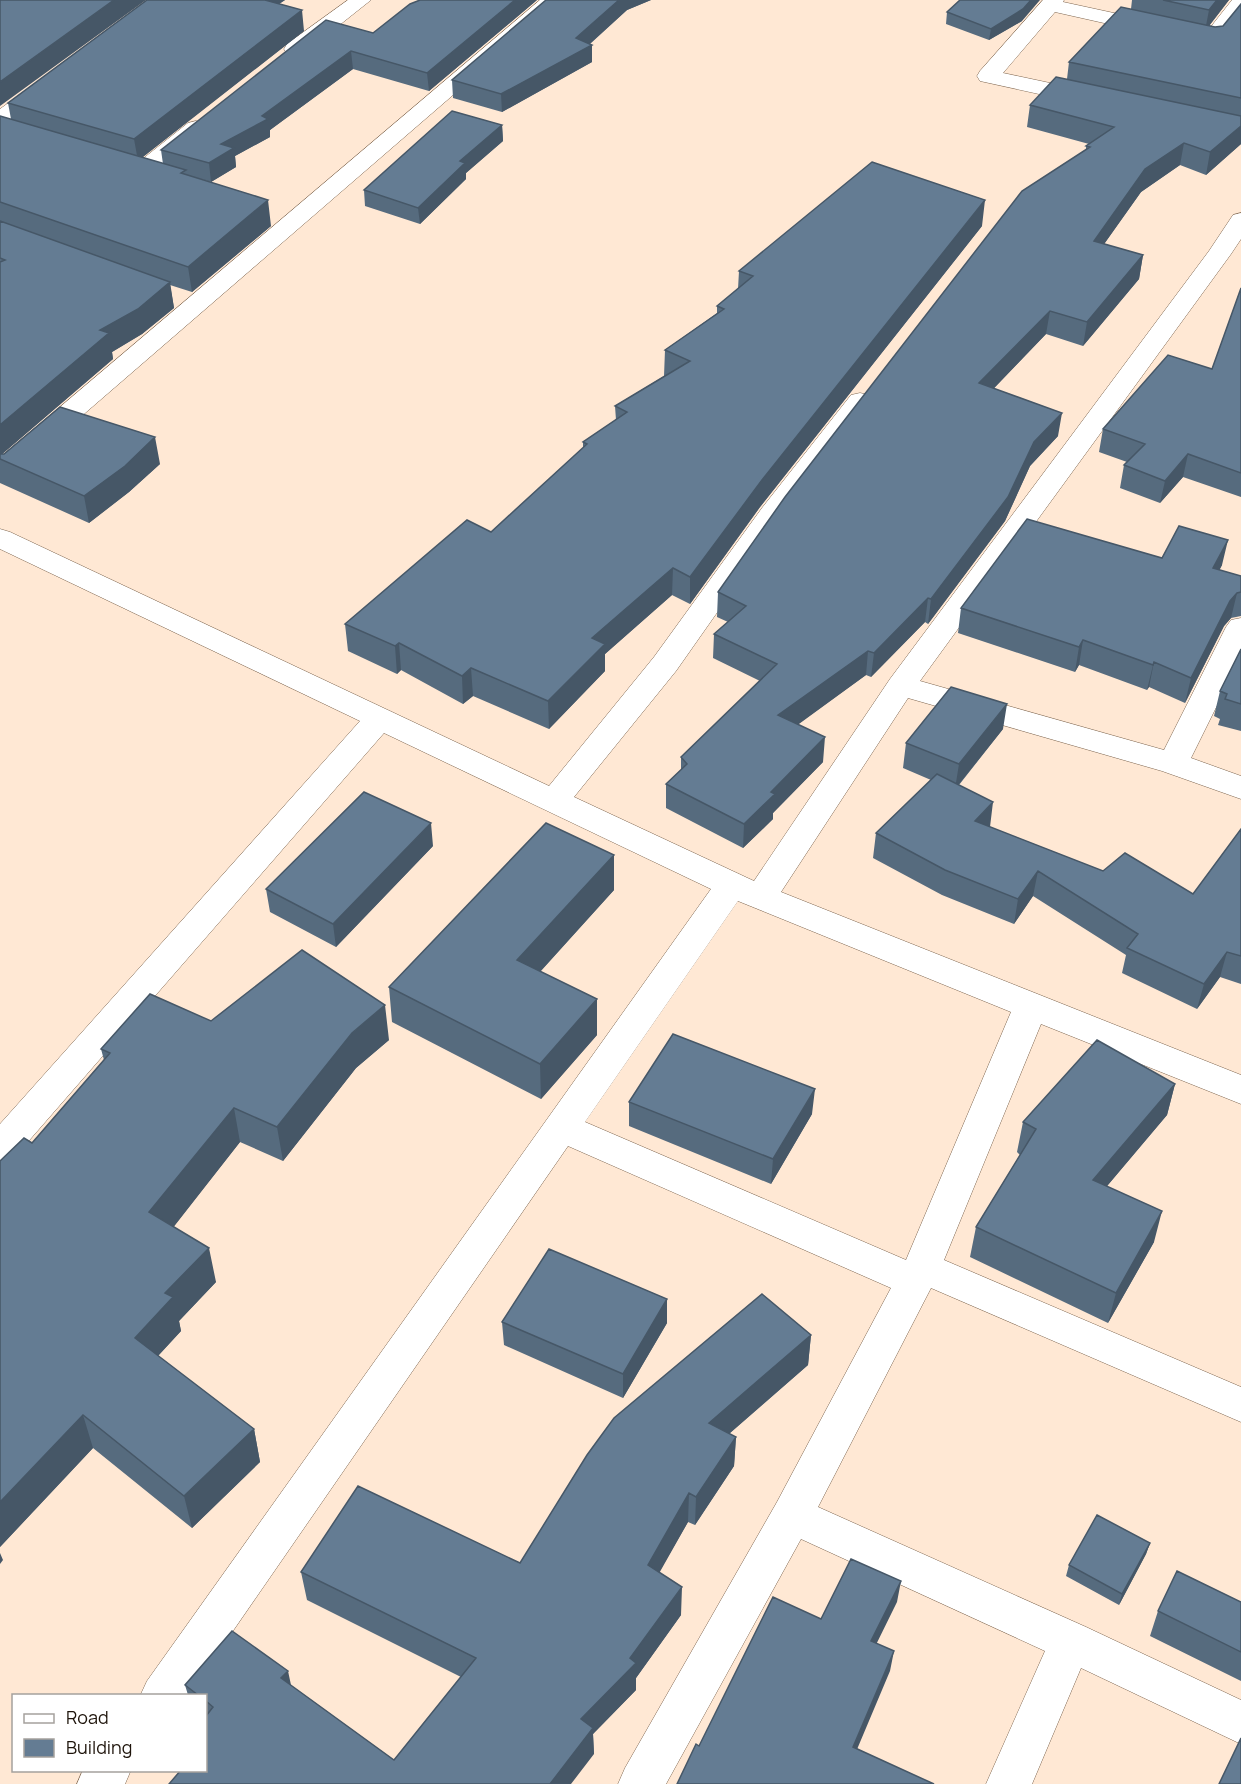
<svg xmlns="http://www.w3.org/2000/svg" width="1241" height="1784" viewBox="0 0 1241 1784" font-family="Manrope,sans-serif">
<rect width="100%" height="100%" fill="#ffe8d4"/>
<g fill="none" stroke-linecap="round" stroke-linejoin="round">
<g stroke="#7e6650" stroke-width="1">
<path id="minor" d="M348,0H371L303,54L295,55L287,54L284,49L287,44Z
M540,0H563L10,478L0,480V458Z
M1043,0H1064L1063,2L1206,33L1232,0H1241V17L1219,46L1211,47L1055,12L1003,73L1097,93L1100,98L1097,103L1089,105L980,81L977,76L980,71Z
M47,79L55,81L58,86L55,91L8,125L0,127V109L39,81Z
M196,121L204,123L207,128L204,133L151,175L143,177L135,175L131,170L135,165L188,123Z
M1241,213V239L1231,254L920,681L1164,750L1226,627L1231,620L1241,618V657L1191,758L1241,776V799L1162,771L908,698L781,892L1241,1075V1104L1041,1024L944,1260L1241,1387V1422L931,1288L818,1507L1086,1627L1241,1700V1744L1081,1668L1032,1784H986L1045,1651L801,1539L666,1784H618L625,1768L777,1502L891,1288L568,1146L188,1696H140L147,1681L711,889L384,733L13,1159L0,1163V1124L360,721L0,549V529L10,532L549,786L654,657L762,508L851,395L860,393L869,395L873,401L869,407L782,520L676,671L574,797L754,881L890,679L1209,251L1233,215ZM738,901L1011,1012L906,1260L585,1122Z
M83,1770H131L125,1784H77Z"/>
</g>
<use href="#minor" fill="#fff" fill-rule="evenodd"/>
</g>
<path fill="#566b7e" d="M147,0H285L279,4L304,31L142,157L163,164L161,150L373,33L537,0L429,91L353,69L270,130V137L235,156L236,167L211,182L186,175L271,226L192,292L170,285L174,308L142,334L112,352L113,359L2,454L160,464L129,492L89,523L0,483V116L11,119L8,103Z
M546,0H651L627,10L590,44L592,62L502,112L453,98L452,80Z
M1132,0H1229L1209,26L1215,27L1223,26L1241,4V144L1206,175L1180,165L1141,192L1104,244L1143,255L1139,279L1083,346L1046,334L994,388L1058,436L1030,466L1005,521L928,624L925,622L871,677L866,675L798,724L823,762L773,813V819L743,848L666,808V784L681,770V757L760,681L713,658L714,634L728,622L717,617L718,592L1086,150V146L1089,144L1027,127L1030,105L1067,79L1069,62L1131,9Z
M947,12L1022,21L989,40L946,24Z
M502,125L503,141L466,173V179L420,224L365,206L364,190Z
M982,226L760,507L690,604L672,595L605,654V671L549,729L473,696L463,704L401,670L397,674L348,651L345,624L491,532L583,448V442L616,420L615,406L664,376L665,350L717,313V306L738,289L739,271Z
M1241,288V497L1183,477L1160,503L1120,488L1124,465L1127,462L1099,452L1103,429L1212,369Z
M1162,558L1222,565L1219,570L1241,576V616L1231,618L1224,626L1185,703L1149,687L1147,690L1079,665L1075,672L958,633L961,608Z
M1241,649V731L1218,725L1220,719L1214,716L1220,691Z
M1003,729L959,785L990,827L1103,871L1193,894L1241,829V984L1220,977L1197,1009L1122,973L1126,955L1033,896L1014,924L942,895L873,858L876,833L931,780L903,768L906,743Z
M433,846L336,947L270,912L266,889Z
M614,855V890L540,972L597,1035L541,1099L392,1022L389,987Z
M211,1021L389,1040L356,1068L283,1161L240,1142L173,1227L216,1282L179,1321L181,1331L158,1356L254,1429L260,1462L192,1528L93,1448L0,1547L32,1143L104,1060L101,1049Z
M1175,1084L1167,1115L1107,1186L1154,1242L1108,1323L970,1257L976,1227L1020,1155L1017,1152L1023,1122Z
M629,1102L812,1114L771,1184L629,1126Z
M502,1322L667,1323L623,1398L504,1345Z
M811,1335L808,1365L729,1434L736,1437L734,1466L695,1525L688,1522L659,1572L681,1615L636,1678V1690L593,1734L594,1754L206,1770V1695H188L185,1685L292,1686L394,1760L461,1677L307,1600L301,1572L520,1563Z
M1150,1543L1146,1554L1119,1605L1066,1576L1069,1565Z
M1241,1602V1681L1150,1636L1158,1611Z"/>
<path fill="#465767" d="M114,0H146L0,106V82Z
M255,0H285L258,18Z
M515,0H537L429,91L427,73Z
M619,0H651L627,10L584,49L592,45V62L502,112L501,94L576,38Z
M1031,0H1040L1022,21L989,40L991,29Z
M1217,0H1229L1205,31L1209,10Z
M302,10L304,31L138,161L134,139Z
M351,51L353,69L270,130V137L235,156L236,167L211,182L209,163L221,144L262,116Z
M502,125L503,141L466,173V179L420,224L418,208L460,161Z
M1241,126V144L1206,175L1210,152Z
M1184,143L1180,165L1141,192L1090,264L1094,241L1145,169Z
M268,200L271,226L192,292L188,267Z
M985,200L982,226L760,507L690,604V577L762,480Z
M1143,255L1139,279L1083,346L1087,322Z
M170,282L174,308L142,334L112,352L113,359L0,456V425L100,330Z
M1050,311L1046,334L976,407L979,383Z
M1062,413L1058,436L1030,466L1005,521L928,624L931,599L1034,442Z
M155,437L160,464L129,492L89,523L84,496Z
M1188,454L1183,477L1160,503L1165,481Z
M1228,540L1222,565L1208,593L1213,568Z
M673,568L672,595L605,654V671L549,729L548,701L592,638Z
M1237,593L1231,618L1224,626L1185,703L1191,678L1230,601Z
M928,598L925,622L871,677L874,653Z
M1083,640L1079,665L1075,672L1079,647Z
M399,643L401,670L397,674L395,646Z
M868,651L866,675L777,740L778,715Z
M1154,662L1149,687L1147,690L1153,665Z
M471,668L473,696L463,704L462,676Z
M1007,704L1003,729L955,789L959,764Z
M825,737L823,762L773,813V819L743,848L744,824L771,792Z
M993,802L990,827L975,821Z
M431,823L433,846L336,947L333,924Z
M614,855V890L518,996L517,960Z
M1038,871L1033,896L1014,924L1018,899Z
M1227,952L1220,977L1197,1009L1204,984Z
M597,999V1035L541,1099L540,1064Z
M385,1005L389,1040L356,1068L283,1161L277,1127L352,1033Z
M1175,1084L1167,1115L1086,1211L1093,1180Z
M815,1089L812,1114L771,1184L773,1159Z
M234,1108L240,1142L158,1247L149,1212Z
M1162,1211L1154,1242L1108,1323L1116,1293Z
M209,1248L216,1282L179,1321L181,1331L144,1371L135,1338L165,1293Z
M667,1299V1323L623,1398V1374Z
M811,1335L808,1365L708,1452L709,1423Z
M83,1415L93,1448L0,1547V1502Z
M254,1429L260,1462L192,1528L184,1496Z
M736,1437L734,1466L695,1525L696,1497Z
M689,1493L688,1522L648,1593V1565Z
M1150,1543L1146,1554L1119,1605L1122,1594Z
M0,1553L3,1560L0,1564Z
M901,1581L897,1602L868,1661L871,1641Z
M682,1587L681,1615L636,1678V1690L593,1734L594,1754L571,1784H550L581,1719L630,1658Z
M894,1651L890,1671L850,1766L853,1747Z
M288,1671L294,1699L281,1678Z"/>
<path fill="#647c93" stroke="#465767" stroke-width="1.5" d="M0,0H114L0,82Z
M147,0H265L302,10L134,139L8,103Z
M420,0H515L427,73L351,51L262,116L268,119L221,144L234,148L209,163L161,150L326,20L373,33L410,4Z
M546,0H619L576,38L592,45L501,94L452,80Z
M960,0H1031L1023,9L991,29L947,12Z
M1163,0H1217L1209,10Z
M1241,4V98L1069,62L1121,7L1215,27L1223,26Z
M1056,77L1241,116V126L1210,152L1184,143L1145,169L1094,241L1143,255L1087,322L1050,311L979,383L1062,413L1034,442L1008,497L931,599L928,598L874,653L868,651L778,715L825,737L771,792L775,794L744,824L666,784L687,764L681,757L777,664L714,634L746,606L718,592L785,497L1022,191L1090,147L1086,146L1114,127L1030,105Z
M452,111L502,125L460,161L465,163L418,208L364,190Z
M0,116L186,170L181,173L268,200L188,267L0,202Z
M872,162L985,200L762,480L690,577L673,568L592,638L605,644L548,701L471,668L462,676L399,643L395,646L345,624L467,520L491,532L587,444L583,442L627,412L615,406L690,361L665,350L724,309L717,306L753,276L739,271Z
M0,221L170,282L138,309L100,330L109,333L0,425V262L5,260L0,258Z
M1241,288V473L1188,454L1165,481L1124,465L1145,444L1103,429L1168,355L1212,369Z
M60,407L155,437L125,466L84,496L0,459V454H4Z
M1027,519L1162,558L1179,526L1228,540L1213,568L1241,576V592L1237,593L1230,601L1191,678L1154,662L1153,665L1083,640L1079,647L961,608Z
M1241,649V704L1225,699L1227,694L1220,691Z
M951,687L1007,704L959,764L906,743Z
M937,774L993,802L975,821L1103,871L1125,853L1193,894L1241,829V956L1227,952L1204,984L1127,948L1138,934L1038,871L1018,899L945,870L876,833Z
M364,792L431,823L333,924L266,889Z
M546,823L614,855L517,960L597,999L540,1064L389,987Z
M302,950L385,1005L352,1033L277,1127L234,1108L149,1212L209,1248L165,1293L173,1297L135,1338L254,1429L184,1496L83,1415L0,1502V1161L24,1138L32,1143L110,1053L101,1049L150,994L211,1021Z
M673,1034L815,1089L773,1159L629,1102Z
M1097,1040L1175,1084L1093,1180L1162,1211L1116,1293L976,1227L1036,1129L1023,1122Z
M549,1249L667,1299L623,1374L502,1322Z
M762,1294L811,1335L709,1423L736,1437L696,1497L689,1493L648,1565L682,1587L630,1658L636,1663L581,1719L593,1728L550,1784H169L181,1770H206V1716L213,1707L206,1701V1695H198L185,1685L232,1631L288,1671L281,1678L394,1760L476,1658L301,1572L358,1486L520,1563L587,1455L614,1418Z
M1097,1515L1150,1543L1122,1594L1069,1565Z
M851,1559L901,1581L871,1641L894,1651L853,1747L934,1784H677L696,1744L699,1746L773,1597L821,1619Z
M1177,1571L1241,1602V1652L1158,1611Z
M1241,1738V1784H1219Z"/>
<rect x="12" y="1694" width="195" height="78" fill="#ffffff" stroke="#a5a19d" stroke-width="1.5"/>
<rect x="24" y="1714" width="30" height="9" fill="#ffffff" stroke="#a5a19d" stroke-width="1.5"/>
<text x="66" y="1724" font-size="18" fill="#1e140b">Road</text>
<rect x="24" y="1739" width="30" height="18" fill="#647c93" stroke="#a5a19d" stroke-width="1.5"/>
<text x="66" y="1754" font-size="18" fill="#1e140b">Building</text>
</svg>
